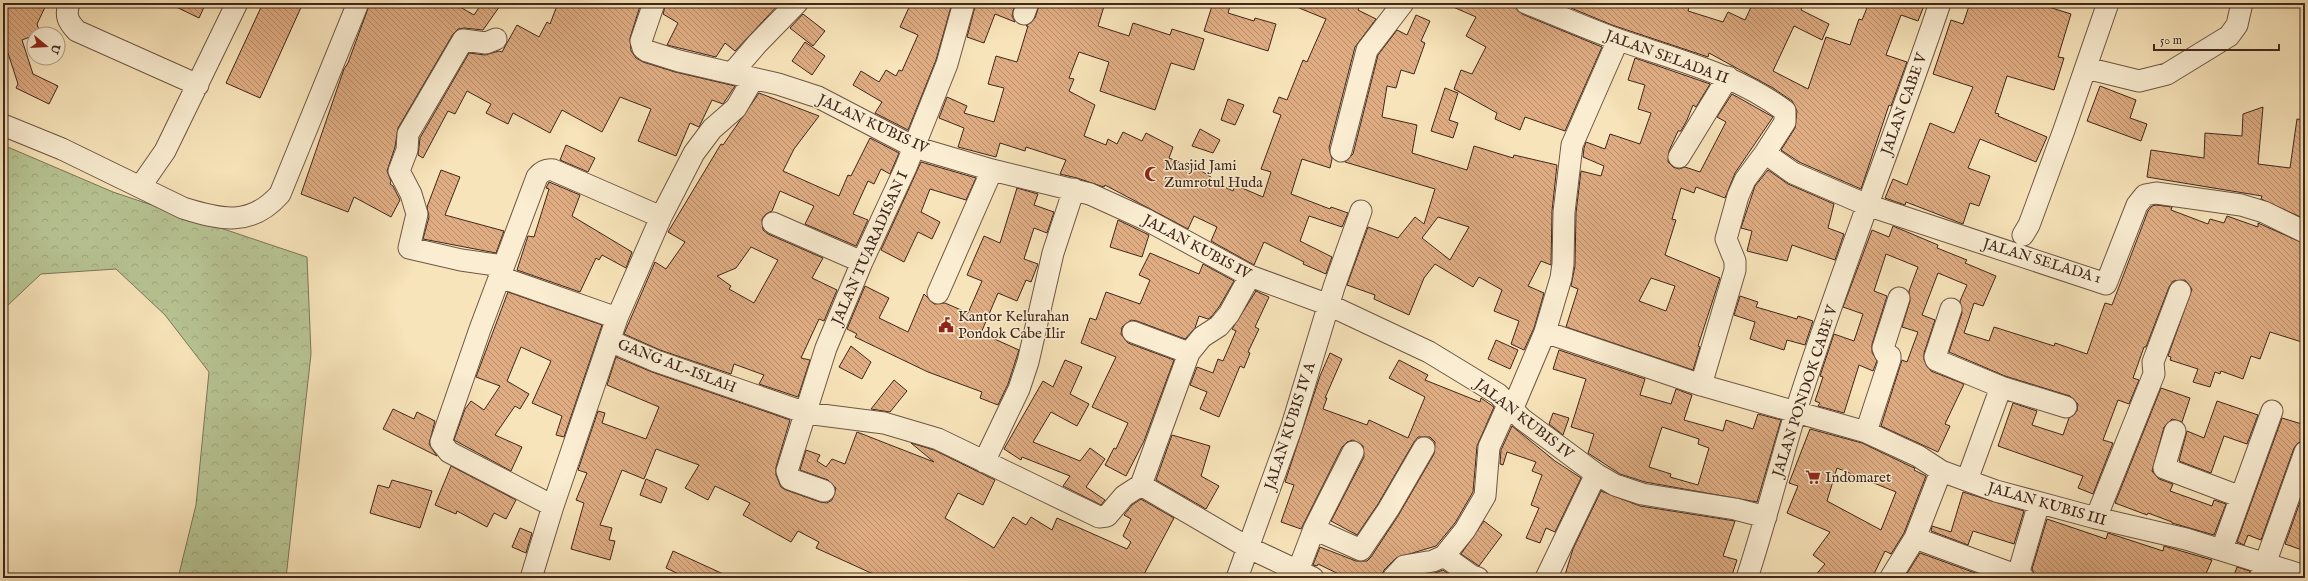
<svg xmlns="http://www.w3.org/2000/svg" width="2308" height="581" viewBox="0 0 2308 581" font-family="'IM FELL English',serif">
<defs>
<pattern id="forest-crowns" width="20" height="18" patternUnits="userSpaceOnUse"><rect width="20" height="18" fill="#b8c594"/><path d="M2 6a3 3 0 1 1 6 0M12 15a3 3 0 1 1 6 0" fill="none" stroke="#9fa97f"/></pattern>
<pattern id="building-back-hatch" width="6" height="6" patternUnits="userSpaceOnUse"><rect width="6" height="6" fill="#e0ad83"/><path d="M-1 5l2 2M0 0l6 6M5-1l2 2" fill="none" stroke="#b78d6b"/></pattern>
</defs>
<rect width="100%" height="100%" fill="#f8e4ba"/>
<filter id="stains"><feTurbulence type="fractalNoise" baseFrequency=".005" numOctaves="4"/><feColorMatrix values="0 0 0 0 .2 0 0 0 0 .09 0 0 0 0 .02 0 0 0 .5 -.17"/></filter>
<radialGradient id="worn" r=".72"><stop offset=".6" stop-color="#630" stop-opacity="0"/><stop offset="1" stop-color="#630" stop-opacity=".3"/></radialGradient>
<path fill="url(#forest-crowns)" stroke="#7c7658" d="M3,145L113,192L307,257L311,354L286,578H178L196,505L209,372L165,315L116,269L41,274L7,306L3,305Z"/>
<path fill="url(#building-back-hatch)" stroke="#40271d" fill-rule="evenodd" d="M3,3H47L37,24L40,33L22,40L33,74L58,86L49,104L16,88L18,84L7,50L3,52Z
M168,3H206L199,18Z
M263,3H303L260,98L226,83Z
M370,3H453L474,15L482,3H502L483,30L464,28L458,29L453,34L398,128L395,147L387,171L391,181L390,184L393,186L400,200L391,217L354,197L348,212L301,194L344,69L348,63Z
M558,3H641L630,38L631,51L636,58L643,62L675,72L735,86L723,104L712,100L699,127L690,123L676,156L638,141L651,109L620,97L602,132L562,110L550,133L513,113L508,124L486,113L491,104L467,91L455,114L448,111L423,158L418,155L420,138L469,53L485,55L499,51L502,52L517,25L539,37L547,22L550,24Z
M666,3H780L735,51L725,43L716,57L667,45L678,23L663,14Z
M911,3H952L936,60L908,130L875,113L882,102L853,85L861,71L879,82L886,70L896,76L899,70L902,71L918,35L900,27Z
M976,3H1015L1012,16L1015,22L995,14L984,43L967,37Z
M1040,3H1105L1098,26L1129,36L1133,23L1170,35L1172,29L1204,39L1194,70L1171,63L1155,110L1100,91L1109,62L1079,52L1069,78L1074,79L1069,91L1095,105L1084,136L1106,145L1108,139L1117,144L1123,132L1142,141L1146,133L1173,147L1169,158L1203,172L1211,177L1210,180L1233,191L1235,185L1263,197L1271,172L1261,169L1281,115L1273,112L1279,97L1287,100L1303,60L1307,62L1326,19L1287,3H1361L1358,10L1376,19L1355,47L1329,148L1332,159L1330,168L1302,159L1291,194L1330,209L1331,207L1348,213L1342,227L1309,216L1300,241L1332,257L1326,274L1303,264L1304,262L1264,242L1254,265L1211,241L1217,227L1194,216L1188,229L1105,185L1104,187L1077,178L1060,174L1066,160L1026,147L1025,151L1000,143L996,157L958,147L964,128L939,118L947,97L967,106L964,113L994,122L1004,88L988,84L996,56L1017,62L1028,26H1026L1035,18Z
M1213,3H1231L1228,13L1254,21L1255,18L1276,24L1268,51L1204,31Z
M1444,3H1508L1515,6L1522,14L1602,47L1565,131L1525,117L1520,130L1495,119L1497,113L1454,89L1461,70L1472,74L1486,47L1466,36L1476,17Z
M1573,3H1690L1688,11L1723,22L1728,12L1745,20L1753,3H1804L1801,10L1829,24L1822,40L1794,26L1773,71L1808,89L1826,37L1850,45L1859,19L1862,20L1869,3H1925L1918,21L1901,15L1886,55L1907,62L1891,106L1889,105L1861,189L1799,162L1781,150L1795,128L1797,111L1792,101L1773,88L1709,53L1708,57L1612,25L1571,8Z
M1970,3H2036L2071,14L2058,57L2064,58L2054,90L2007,76L1995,113L1999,114L1998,116L2047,137L2036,162L1980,139L1968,168L1990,176L1979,206L1970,203L1963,224L1906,202L1905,205L1885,198L1893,179L1907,185L1930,123L1954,133L1973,87L1933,74L1951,20L1963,24Z
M803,14L825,31L813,46L790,28Z
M1416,15L1430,21L1421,41L1425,43L1414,74L1401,70L1396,88L1387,86L1382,117L1417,125L1412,153L1467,170L1474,146L1513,158L1514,155L1557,165L1552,211L1551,265L1541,261L1528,286L1544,293L1534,328L1524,350L1511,344L1519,321L1494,311L1502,290L1479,277L1473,287L1435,264L1424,278L1409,315L1374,299L1375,295L1347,285L1368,227L1398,238L1415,217L1424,224L1435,189L1345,162L1353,154L1378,55L1397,30L1407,35ZM1438,217L1469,227L1450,260L1422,238Z
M805,42L825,56L812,75L792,61Z
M1635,58L1710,84L1696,107L1693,105L1687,120L1681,131H1678L1669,151L1668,162L1673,167L1679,169L1685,167L1700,172L1726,122L1717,117L1732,94L1773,117L1735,173L1725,198L1696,187L1694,193L1681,188L1672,219L1676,220L1665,255L1720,278L1698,346L1700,347L1693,370L1566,327L1578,289L1571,286L1575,266L1576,213L1581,171L1601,176L1604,166L1583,157L1584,148L1586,142L1605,149L1610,134L1640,144L1651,113L1638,109L1645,85L1628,80ZM1651,278L1675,286L1666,311L1639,301Z
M2100,86L2136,100L2130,118L2147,124L2141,141L2087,121Z
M1445,88L1458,93L1449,120L1458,123L1453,138L1431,131Z
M759,93L819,116L794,149L783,171L839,196L848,175L851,176L870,138L899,153L890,174L881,169L874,184L868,181L853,214L868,220L856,246L805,224L814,206L780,191L772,211L766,214L762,219L763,230L768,234L823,258L812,278L837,290L824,321L819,319L801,358L810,360L798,397L759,384L764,375L734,364L731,374L660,350L624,334L655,262L666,269L685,242L668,232L721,144L723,145ZM751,247L778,260L754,303L729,289L731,286L717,276L736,268Z
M1228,99L1244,105L1235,125L1221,120Z
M2263,107L2258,164L2290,168L2297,119L2305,120V219L2261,199L2262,196L2147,177L2151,150L2204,158L2205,133L2242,136L2243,114Z
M1200,129L1220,140L1213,153L1192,146Z
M566,145L595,158L588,172L560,160Z
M921,162L976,178L966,200L930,189L921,212L940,222L932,239L918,232L904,262L881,250Z
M441,170L460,177L445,215L504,231L496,253L423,239L429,217L427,207Z
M1768,170L1788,184L1834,204L1828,228L1844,234L1835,260L1792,245L1787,261L1747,251L1752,231L1741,228L1755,186Z
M549,182L580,195L572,216L632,252L626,268L602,255L599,260L596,258L580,292L517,270L528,236L534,237L549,189L546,188Z
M1017,188L1038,194L1034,205L1054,212L1047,233L1034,228L1024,259L1038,264L1031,282L1026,280L1017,301L998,293L981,333L1019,350L1008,384L998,405L980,398L982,392L928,372L855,337L857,334L847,329L865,286L889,298L879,318L908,332L924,294L934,304L945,303L968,313L982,281L967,275L984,236L1000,243Z
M2156,205L2172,207L2171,210L2208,224L2210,219L2224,223L2227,216L2258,227V223L2305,244V343L2270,332L2260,359L2251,356L2243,379L2221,371L2220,374L2215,372L2210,387L2193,382L2198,369L2170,360L2171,357L2168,356L2192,289L2185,280L2173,281L2169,287L2146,347H2144L2133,378L2139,380L2129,404L2118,400L2103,440L2113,443L2093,494L2078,488L2083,476L1998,446L2013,403L2037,411L2032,425L2063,435L2069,418L2077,411L2078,404L2070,396L2005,376L1949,352L1962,313L1960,301L1967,285L1938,273L1922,315L1935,320L1924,353V360L1931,371L1964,384L1945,424L1950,426L1938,452L1881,426L1902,360L1907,362L1918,332L1902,327L1910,301L1909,291L1918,267L1886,254L1874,291L1887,296L1872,344V352L1877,361L1873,371L1859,365L1844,413L1818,406L1820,403L1815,401L1823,377L1820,376L1834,334L1854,341L1863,314L1843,307L1872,230L1889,237L1893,226L1938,245L1937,248L1967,260L1965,263L1996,276L1983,306L1974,303L1964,333L1989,341L1994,327L2054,346L2055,343L2087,354L2105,303L2112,305L2148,211L2152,206Z
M1118,220L1149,235L1142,257L1110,247Z
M1150,253L1199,274L1203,264L1234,281L1219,307L1211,317L1208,319L1199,316L1195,328L1185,339L1137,321L1131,320L1122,327L1121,334L1128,343L1174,360L1144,441L1126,476L1105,465L1114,448L1116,449L1128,423L1092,407L1116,357L1081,343L1090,318L1096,320L1106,292L1140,304L1150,280L1139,275Z
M1256,291L1269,297L1255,327L1259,329L1248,352L1250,353L1244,368L1240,366L1219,417L1200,409L1207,392L1190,385L1197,367L1213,373L1218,359L1223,361L1236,331L1232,329Z
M508,292L602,325L564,437L556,435L562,416L532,403L551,361L521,347L507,381L529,394L520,409L515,406L495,435L522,447L511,471L454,440L465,409L471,401L484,410L500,386L476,377Z
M1740,296L1758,302L1756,307L1797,319L1798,316L1813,321L1805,345L1787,340L1784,350L1750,339L1755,322L1734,315Z
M1496,340L1518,350L1510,369L1488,359Z
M851,346L871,362L862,379L839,367Z
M1559,350L1645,379L1640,395L1671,404L1676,389L1692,395L1684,420L1723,431L1726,420L1753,429L1758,414L1781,420L1757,502L1645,482L1620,474L1588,453L1594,434L1571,427L1586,379L1553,369ZM1662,427L1699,439L1698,444L1709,448L1698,485L1670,477L1671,474L1649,467Z
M1330,353L1342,359L1325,398H1327L1323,409L1367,425L1369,420L1408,438L1425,397L1389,378L1399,360L1428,375L1425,380L1480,402L1481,398L1494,407L1477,446L1473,492L1455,523L1436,546L1396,558L1384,570L1381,578H1347L1318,564L1317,566L1313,565L1320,547L1356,561H1367L1371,557L1398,516L1434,454L1435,442L1430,437H1418L1414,442L1378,504L1357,535L1331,521L1364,457L1363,446L1353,440L1347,442L1342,447L1301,529L1281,522L1294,485L1285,482L1320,376Z
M616,357L652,372L790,420L776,467V475L781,487L786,490L820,502L827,503L832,500L836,488L828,480L800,470L806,450L820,455L817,461L826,467L832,459L845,464L857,432L934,462L911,443L934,450L995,480L983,505L958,493L945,518L994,548L1013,517L1026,525L1031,517L1052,530L1057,518L1127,549L1131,542L1123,536L1131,519L1124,515L1132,505L1141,499L1174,518L1142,578H882L816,548L819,542L798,531L791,542L743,515L750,503L715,486L708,500L685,488L699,465L656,449L644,479L622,470L600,525L612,528L609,540L615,541L610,560L571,549L584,503L576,500L587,473L578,470L598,411L605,413L602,423L646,439L659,407L607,385Z
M1065,360L1082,367L1070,394L1089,404L1077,426L1051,412L1033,442L1080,461L1090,448L1105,459L1086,487L1105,500L1101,505L1063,486L1070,476L1022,457L1021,460L1004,449L1043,381L1053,387Z
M894,380L907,391L890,412L871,409Z
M2161,388L2190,398L2182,422L2172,419L2164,427L2152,471L2159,479L2173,484L2170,491L2212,506L2214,500L2226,504L2214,535L2172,523V522L2148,513L2147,515L2115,503Z
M2217,401L2258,415L2247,444L2224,436L2211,473L2179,461L2187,431L2204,438Z
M393,409L414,419L417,412L435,421L429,444L437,456L383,429Z
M1553,413L1569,418L1563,435L1549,424Z
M2282,418L2305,425V440L2298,443L2294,448L2261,540L2248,535L2244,545L2237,542Z
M1512,426L1555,461L1581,478L1555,532L1546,528L1540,543L1526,538L1539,508L1531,505L1542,475L1532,471L1536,462L1507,452L1503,465L1500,464L1501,450Z
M1810,429L1862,443L1912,467L1915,468L1914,470L1926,476L1904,533L1891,554L1885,551L1872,578H1813L1825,564L1813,555L1830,532L1787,513L1798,486L1789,483ZM1837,468L1896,492L1881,530L1827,501Z
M1172,435L1210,446L1201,476L1219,486L1206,509L1156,480Z
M451,466L516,500L506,519L494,513L487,527L457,511L456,514L435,505Z
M646,479L667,488L661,503L640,495Z
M392,480L432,491L420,528L370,513L378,485L389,488Z
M2305,488V551L2285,544Z
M1601,491L1640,506L1735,521L1723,556L1737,560L1731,578H1564L1573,549Z
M1963,492L2024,511L2014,544L1973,531L1968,545L1931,531L1932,526L1951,532Z
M2047,519L2106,539L2108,533L2163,551L2164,546L2212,560L2204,578H2036L2032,569Z
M1484,521L1502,535L1479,566L1461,554Z
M520,528L532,533L526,553L512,547Z
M673,551L732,578H687L666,568Z
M1920,553L1989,578H1904Z
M2237,567L2250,571L2248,578H2233Z
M1443,570L1454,578H1409L1435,573Z"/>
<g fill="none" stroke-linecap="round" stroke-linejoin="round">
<g stroke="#6e5644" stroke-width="23">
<path id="minor" d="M69,3C65,16 68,22 77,31L198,85
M654,3L641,41L643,48L647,51L679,61L778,84L818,97L914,147L992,170L1090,194L1145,219L1250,276L1329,305L1429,352L1498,394L1522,419L1596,474L1615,485L1642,494L1735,509L1766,517
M1526,3C1557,15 1588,29 1619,40C1677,60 1736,74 1785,111V122L1765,153L1793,173L1867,205L2106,284L2137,205L2145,195L2156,193L2241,205L2264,212L2305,232
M1024,14L1028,3
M496,39L486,43L463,40L408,134L407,150L399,171L411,194L417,214L409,248L461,260L496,265L500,277
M2086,68L2139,81L2167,74L2229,36L2237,25L2242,3
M733,72L757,44L797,3
M3,125L62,149L183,208C221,220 251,227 280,194L358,3
M1341,151L1367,50L1403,3
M1765,153L1745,180L1738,196L1726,239L1735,261V270L1701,385L1866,432L1918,456L1941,471L1996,491L2096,518L2186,539L2305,576
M1679,157L1728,77
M140,187L165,151L237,3
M773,223L862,262
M2023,235L2029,225L2064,130L2108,3
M500,277L617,318
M938,293L992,170
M1951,309L1935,357L1936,360L2001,387
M1133,332L1189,353
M1545,332L1701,385
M610,341L656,361L806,413L884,423L938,439L1099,517L1107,516L1124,496L1141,485
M1512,410L1545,332L1561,278L1563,264L1564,212L1572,145L1618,40
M2175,431L2164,468L2241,497
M1866,432L1890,359V356L1885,353L1883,348L1899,298
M984,462L1019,389L1028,362L1053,253L1074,189
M1967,480L2001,387L2066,407
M1141,485L1189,353L1202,337L1219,326L1229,314L1250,276
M1141,485L1247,547L1313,578
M824,491L790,479L787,471L826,348L862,262L906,167L947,64L964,3
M553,506L449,452L441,442L480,329L537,177C542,171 546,169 553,170L661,217
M2096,518L2154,374L2153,362L2180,291
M1314,529L1361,550L1388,510L1424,448
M1915,538L2024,578
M2222,549L2272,411
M1444,556L1465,530L1485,496L1489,447L1508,405
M1298,571L1314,529L1353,452
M1891,577L1915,538L1941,471
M531,578L553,506L617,318L661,217L694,153L712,129L736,108L753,79
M1237,578L1291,429L1334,287L1361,211
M1393,578L1404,566L1433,561L1444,556L1472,576L1478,578
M1546,578L1596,474
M1747,578C1765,523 1779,467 1796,411C1839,274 1894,140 1940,3
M2017,578L2039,503
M2260,578L2305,452"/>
</g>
<use href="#minor" stroke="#faedd2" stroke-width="21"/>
</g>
<defs>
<g id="mosque-bare" transform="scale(1.2)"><path d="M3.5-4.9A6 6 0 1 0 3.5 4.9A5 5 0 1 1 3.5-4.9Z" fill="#8f2418" stroke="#faedd2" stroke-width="2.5" paint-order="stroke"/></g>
<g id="civic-bare" transform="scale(1.2)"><path d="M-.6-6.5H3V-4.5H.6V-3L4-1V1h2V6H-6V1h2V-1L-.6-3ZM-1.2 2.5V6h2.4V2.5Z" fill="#8f2418" stroke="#faedd2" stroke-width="2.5" paint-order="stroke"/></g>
<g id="supermarket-bare" transform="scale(1.2)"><path d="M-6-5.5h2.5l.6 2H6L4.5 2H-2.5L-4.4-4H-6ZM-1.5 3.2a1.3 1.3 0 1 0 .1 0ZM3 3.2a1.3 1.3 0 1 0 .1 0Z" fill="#8f2418" stroke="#faedd2" stroke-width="2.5" paint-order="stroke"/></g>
</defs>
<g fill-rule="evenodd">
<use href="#mosque-bare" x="1152" y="174"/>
<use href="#civic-bare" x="946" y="325"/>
<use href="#supermarket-bare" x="1813" y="477"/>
</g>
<g text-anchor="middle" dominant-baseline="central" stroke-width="3" stroke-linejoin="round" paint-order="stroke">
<g font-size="15" fill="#40271d" stroke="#faedd2">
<text transform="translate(1667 57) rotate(20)">JALAN SELADA II</text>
<text transform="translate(1904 104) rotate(-70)">JALAN CABE V</text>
<text transform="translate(873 124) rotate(25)">JALAN KUBIS IV</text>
<text transform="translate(1197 247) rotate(28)">JALAN KUBIS IV</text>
<text transform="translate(870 248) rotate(-66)">JALAN TUARADISAN I</text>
<text transform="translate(2042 261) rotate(17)">JALAN SELADA 1</text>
<text transform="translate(677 366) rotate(21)">GANG AL-ISLAH</text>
<text transform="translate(1805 391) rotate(-72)">JALAN PONDOK CABE V</text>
<text transform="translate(1524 419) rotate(38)">JALAN KUBIS IV</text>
<text transform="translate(1290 426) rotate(-72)">JALAN KUBIS IV A</text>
<text transform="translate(2047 504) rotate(16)">JALAN KUBIS III</text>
</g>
<g font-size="15" fill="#40271d" stroke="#faedd2" text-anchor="start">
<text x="1164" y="165">Masjid Jami<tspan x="1164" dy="17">Zumrotul Huda</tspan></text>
<text x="958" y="316">Kantor Kelurahan<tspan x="958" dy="17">Pondok Cabe Ilir</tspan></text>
<text x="1825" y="477">Indomaret</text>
</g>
</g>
<rect width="2308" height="581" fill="none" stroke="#f8e4ba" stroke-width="16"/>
<rect x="4" y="4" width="2300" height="573" fill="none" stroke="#40271d" stroke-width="2"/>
<rect x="8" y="8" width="2292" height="565" fill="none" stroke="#40271d"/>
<g transform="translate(46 46) rotate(108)"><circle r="19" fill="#faedd2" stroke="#b09e8a"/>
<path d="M0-3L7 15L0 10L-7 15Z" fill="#8f2418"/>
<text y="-6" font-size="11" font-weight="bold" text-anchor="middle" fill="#40271d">U</text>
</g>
<path d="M2154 44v6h125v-6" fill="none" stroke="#40271d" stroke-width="2"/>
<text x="2160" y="44" font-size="12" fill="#40271d" stroke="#faedd2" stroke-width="3" paint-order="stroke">50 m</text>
<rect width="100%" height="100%" filter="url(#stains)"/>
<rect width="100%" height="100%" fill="url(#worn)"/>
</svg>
